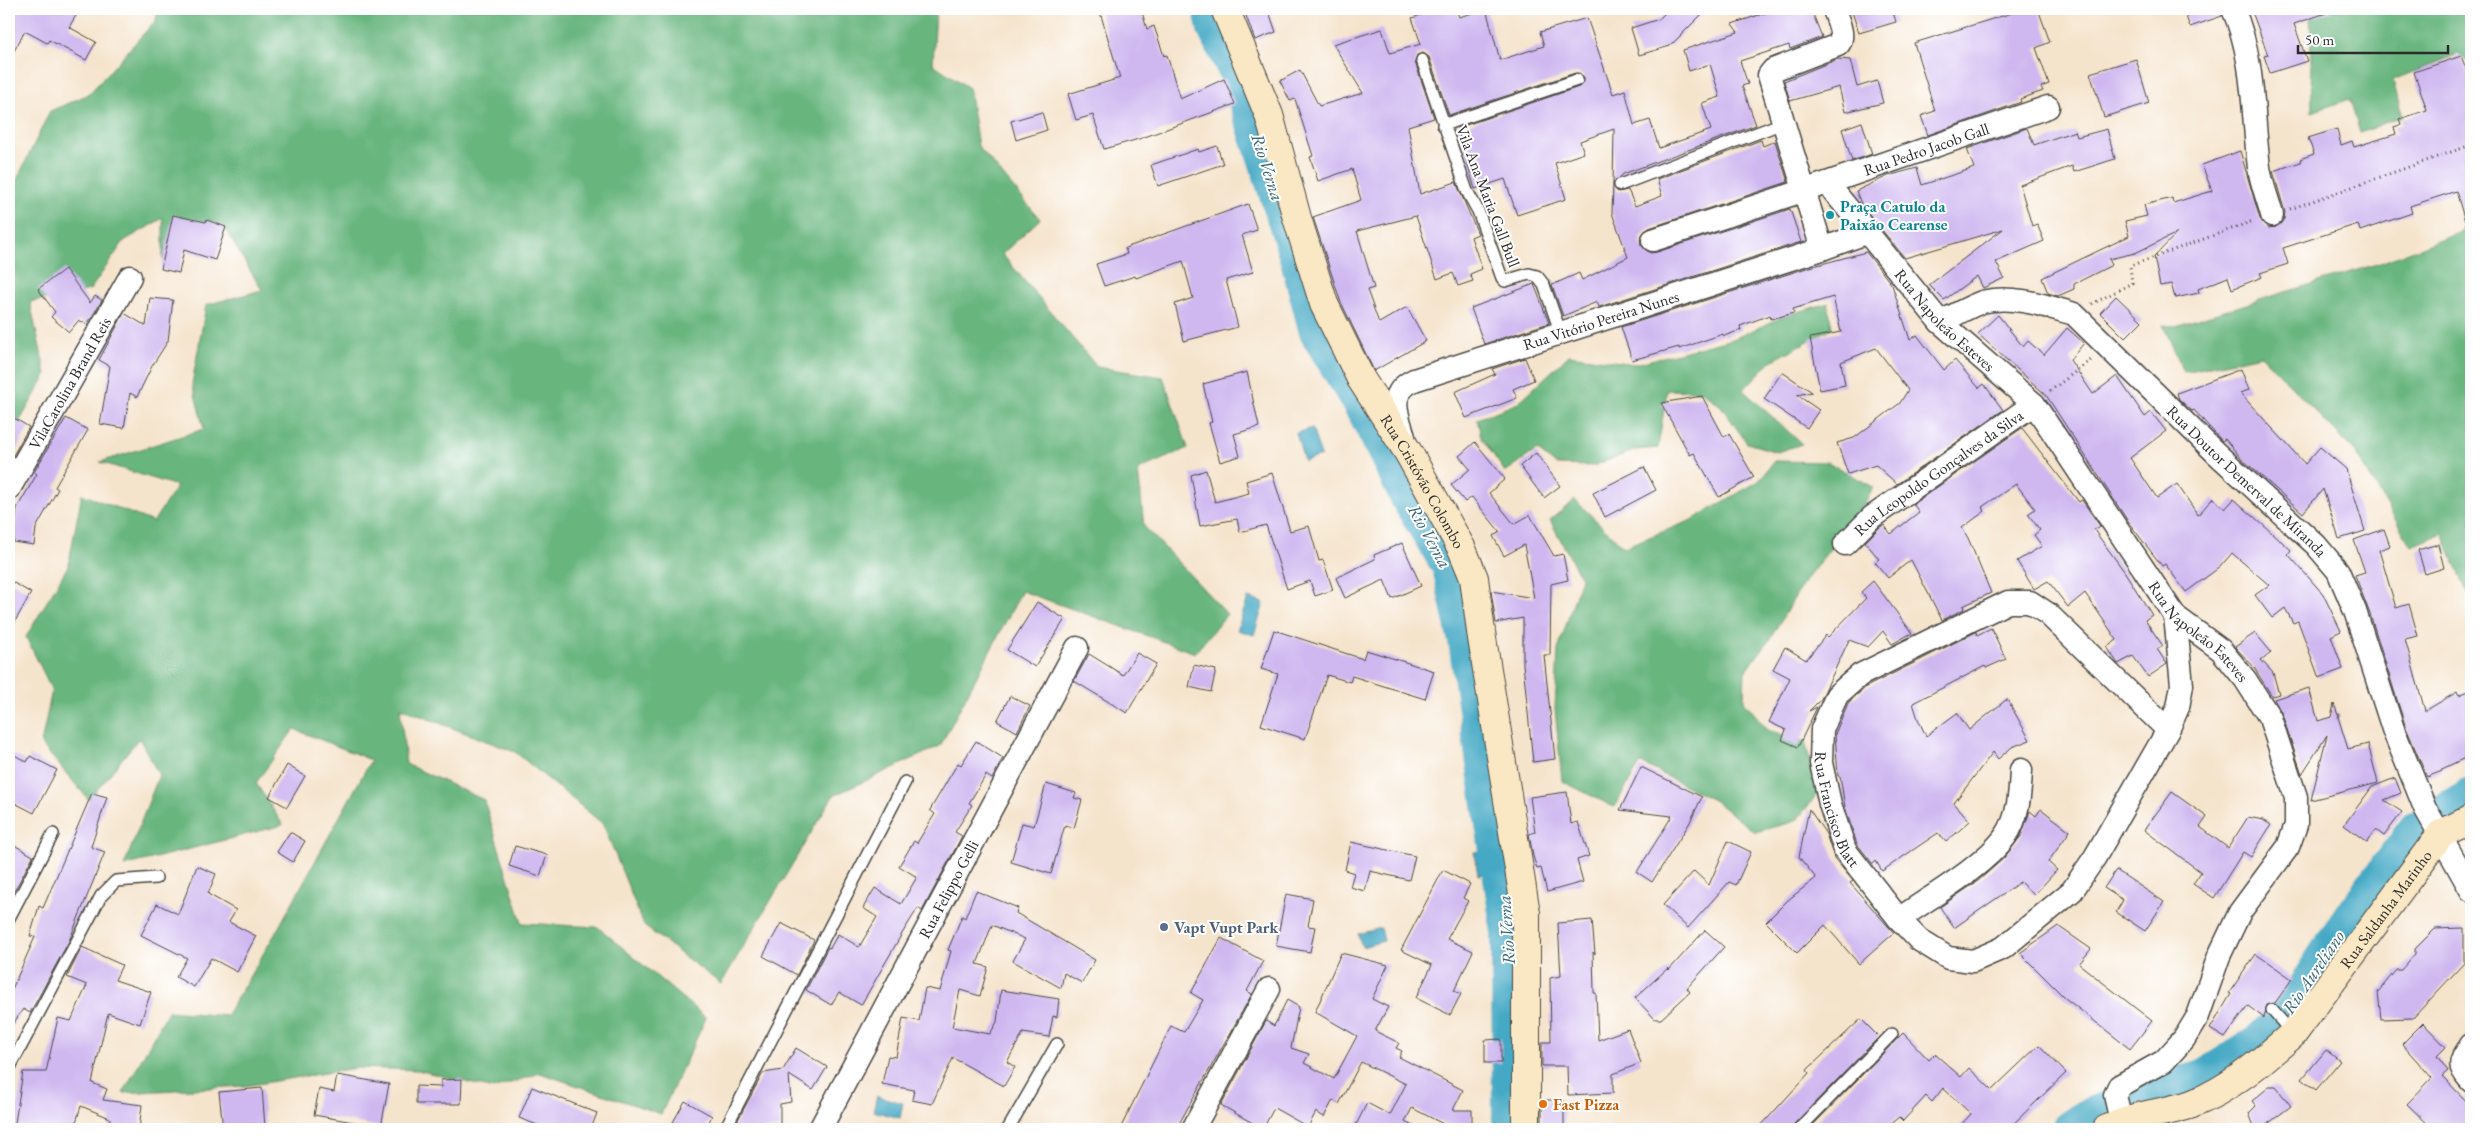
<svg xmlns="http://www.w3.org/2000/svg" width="2480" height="1138" viewBox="0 0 2480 1138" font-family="'EB Garamond',serif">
<rect width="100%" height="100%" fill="#fff"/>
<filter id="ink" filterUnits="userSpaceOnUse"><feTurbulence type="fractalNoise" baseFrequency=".02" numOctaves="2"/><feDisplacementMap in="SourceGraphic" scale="10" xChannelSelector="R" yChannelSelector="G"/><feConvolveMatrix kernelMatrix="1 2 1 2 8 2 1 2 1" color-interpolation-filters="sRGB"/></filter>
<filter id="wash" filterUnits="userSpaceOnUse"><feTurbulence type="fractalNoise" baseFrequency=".0096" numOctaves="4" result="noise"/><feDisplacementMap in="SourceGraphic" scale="20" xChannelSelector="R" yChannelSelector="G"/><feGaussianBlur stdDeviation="1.12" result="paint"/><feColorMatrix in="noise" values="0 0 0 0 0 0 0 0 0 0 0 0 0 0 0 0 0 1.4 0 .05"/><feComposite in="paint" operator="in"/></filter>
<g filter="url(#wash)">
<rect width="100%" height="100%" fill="#f5e4cc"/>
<path fill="#68b57e" stroke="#4a7054" d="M159,9H936L933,64L969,88L978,146L1040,219L1002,254L1097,367L1163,377L1188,448L1138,470L1144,526L1227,614L1195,653L1022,591L940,746L833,796L721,984L644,926L603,824L515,752L400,708L406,764L484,800L522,923L598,927L706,1018L661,1114L540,1073L493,1089L418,1070L356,1068L245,1086L123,1093L168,1011L226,1016L275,934L371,760L294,729L256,783L283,825L124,866L159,775L139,738L89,800L41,744L52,690L26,637L68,566L82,494L153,522L177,486L100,462L204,429L192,384L206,305L262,290L225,229L163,259V218L124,241L90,290L30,302L46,375L9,440V196L50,111L89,94L156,20Z
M2310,9H2471V63L2458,54L2393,80L2402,116L2360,133L2350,99L2312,112Z
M2471,228V593L2467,592L2443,534L2411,546L2356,453L2261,355L2184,372L2163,325L2175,326L2380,263Z
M1828,303L1832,328L1770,362L1743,390L1802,444L1777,452L1747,443L1721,406L1701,391L1667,390L1658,448L1636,450L1593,466L1556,465L1537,450L1505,472L1481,437L1477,419L1518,403L1569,355L1635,364L1733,339L1787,315Z
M1774,461L1828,462L1873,487L1865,504L1802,585L1768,642L1745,672L1744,701L1768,730L1805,742L1819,792L1796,821L1755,832L1715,801L1641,763L1614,807L1562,781L1555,709L1558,650L1581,578L1550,520L1575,500L1624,547L1692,520L1759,481Z"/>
<path fill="#45a9c5" stroke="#386a78" d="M1312,428L1321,456L1304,461L1296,433Z
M1248,598L1264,603L1254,635L1237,630Z
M1487,850L1491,873L1478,875L1474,852Z
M1381,928L1384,941L1362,947L1358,934Z
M877,1096L903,1103L900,1118L873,1111Z"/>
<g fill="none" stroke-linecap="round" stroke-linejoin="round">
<path stroke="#45a9c5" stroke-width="36" d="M1211,9L1215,29L1236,71L1265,157L1298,260L1317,332L1367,415L1408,498L1450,567L1466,641L1509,932L1510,1129
M2069,1129L2086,1117L2137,1097L2206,1076L2258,1043L2289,1012L2347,922L2416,829L2471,795"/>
</g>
<g id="blocks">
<path fill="#cfb8f0" d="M9,9H80L69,27L96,42L86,60L49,40L47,43L25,31L9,60Z
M1099,9H1141L1147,29L1154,26L1164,56L1167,55L1180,99L1224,79L1235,104L1142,138L1104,149L1093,115L1076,120L1068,94L1120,78Z
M1256,9H1268L1276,32L1255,40L1245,13Z
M1440,9H1456L1459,17L1486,9L1500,60L1544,46L1540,32L1587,18L1613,94L1625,90L1634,125L1650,120L1659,148L1711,130L1702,103L1720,97L1710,64L1689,71L1683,50L1738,32L1732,24L1777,9H1811L1822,37L1790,49L1789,45L1740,61L1748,84L1742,86L1756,125L1623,174L1613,184L1614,129L1580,141L1584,153L1555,163L1566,199L1517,215L1505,179L1475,189L1457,128L1579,87L1584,82V77L1579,73H1575L1449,115L1429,57L1423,53L1417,55L1415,62L1434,118L1408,126L1420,194L1456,182L1478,234L1471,237L1482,269L1470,274L1473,281L1458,286L1453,273L1437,279L1416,216L1357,231L1374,288L1367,290L1379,323L1407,307L1426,341L1374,371L1340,300L1313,217L1361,200L1352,169L1318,181L1310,157L1313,156L1295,99L1290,101L1280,81L1300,70L1319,106L1363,93L1333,44L1382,29L1390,53L1421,44L1412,18Z
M1669,9H1707L1670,46L1639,55L1631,28L1659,19Z
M1851,9H1892L1896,22L1859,33Z
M2025,9H2038L2050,42L2036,48L2049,84L2041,87L2043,91L2020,99L2021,102L1928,135L1921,116L1935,111L1914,43Z
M2183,9H2220L2222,16L2190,27Z
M2251,9H2331L2332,11L2294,24L2307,61L2270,73L2264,56L2268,55Z
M2461,56L2467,71L2471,70V227L2467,228L2456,191L2410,206L2412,213L2360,231L2358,224L2283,248L2288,264L2260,273L2262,277L2232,289L2228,277L2198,289L2199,293L2175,298L2171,284L2160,286L2154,257L2177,233L2135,253L2109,259L2112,265L2074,284V289L2058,296L2048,293L2042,278L2129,236L2125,221L2147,216L2144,205L2172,198L2173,203L2212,191L2202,165L2240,151L2260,219L2268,228L2276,227L2284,219L2285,212L2273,171L2301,162L2300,159L2314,154L2308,138L2337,129L2341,145L2352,141L2354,147L2396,134L2394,127L2402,124L2400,119L2427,110L2414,72Z
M1838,59L1850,60L1857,87L1877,81L1883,103L1845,112L1839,87L1790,101L1784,81Z
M2136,59L2149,103L2104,117L2090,73Z
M1042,112L1047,130L1016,140L1011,121Z
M1862,122L1872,154L1852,161L1842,129Z
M2027,128L2034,145L2075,131L2077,137L2107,129L2115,159L2074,172L2072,166L2020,185L2032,226L2037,224L2044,241L1996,262L2004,278L1983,288L1977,276L1944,300L1929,285L2003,229L1905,258L1862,206L1856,191L1888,176L1917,168L1922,185L1974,168L1967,149Z
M1761,140L1763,146L1775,141L1788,182L1649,228L1640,237L1641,245L1650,253L1657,252L1790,209L1801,242L1599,307L1597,302L1563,316L1552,285L1579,273L1582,280L1628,257L1612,213L1613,184L1618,192L1628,190L1635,206L1662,196L1657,179Z
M1217,146L1223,164L1158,186L1151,165L1198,149L1199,152Z
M1248,204L1257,230L1242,235L1253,272L1226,280L1238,327L1184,341L1175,304L1193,298L1183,261L1136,278L1135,276L1104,286L1096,264L1127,254L1125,248Z
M173,215L206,222L207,220L226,227L215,260L184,250L179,273L161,269Z
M1866,252L1892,285L1910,340L1917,335L1944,370L1955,360L1979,388L1984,384L2003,410L1897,484L1876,465L1848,474L1837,443L1854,438L1900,403L1908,390L1876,348L1841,362L1845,385L1820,390L1810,338L1841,332L1833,297L1793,309L1794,313L1771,319L1770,315L1740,326L1741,330L1724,336L1723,334L1679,349V347L1632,360L1621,327L1810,267Z
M65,269L90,303L95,296L102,300L87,325L79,320L69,332L51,317L55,312L38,289Z
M1534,284L1549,323L1484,344L1471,308Z
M2116,296L2142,321L2125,338L2100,313Z
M150,298L173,300L168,341L152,366L137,397L130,393L124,428L100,424L110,366L99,360L124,313L146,326Z
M1998,315L2023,347L2028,341L2044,355L2067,328L2084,343L2070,360L2093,394L2117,376L2145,417L2151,412L2166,431L2130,458L2157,498L2177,484L2198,515L2213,498L2225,509L2234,499L2291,550L2288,554L2323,594L2341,631L2331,636L2343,669L2319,678L2298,621L2293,623L2285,608L2272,618L2255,595L2269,585L2232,553L2220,567L2186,592L2165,564L2162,566L2129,523L2046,395L1978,334Z
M1525,358L1534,380L1513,389L1517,398L1466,418L1455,392L1495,374L1492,369Z
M2241,369L2249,390L2240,393L2305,464L2320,447L2346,469L2365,531L2339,539L2323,489L2303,513L2242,459L2225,439L2222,441L2194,410L2192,411L2179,399L2177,393Z
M1247,372L1259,427L1234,434L1240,456L1220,462L1209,423L1212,422L1203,384Z
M1782,372L1812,392L1797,395L1819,410L1807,428L1764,399Z
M1702,396L1724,437L1729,434L1754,477L1719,497L1694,453L1690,455L1661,403Z
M9,415L29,427L11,459L9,458Z
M66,418L88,430L55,487L58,489L36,528L34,545L13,542L17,508L37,474L34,472Z
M2022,428L2079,502L2082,500L2100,526L2094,530L2124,571L2152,615L2145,620L2163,646L2157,649L2167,664L2148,677L2133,656L2118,664L2107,647L2117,640L2085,593L2068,607L2048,581L2034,589L2017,561L2042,546L2034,535L2040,530L2028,514L2035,509L2016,484L1982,507L1985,511L1962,528L1968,538L1991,593L1963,606L1964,609L1942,620L1911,560L1888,578L1875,562L1879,559L1865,542L1880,527L1884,525L1891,534L1919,512L1913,504Z
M1475,442L1505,479L1489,493L1514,524L1530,515L1554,556L1563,554L1568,580L1551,584L1550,655H1544L1555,759L1533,762L1523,664V618L1496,623L1491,591L1534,598L1524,545L1504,556L1493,536L1500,532L1472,497L1465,502L1451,485L1470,469L1459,456Z
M1536,453L1560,486L1544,498L1520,466Z
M1644,467L1656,490L1605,517L1593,493Z
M1206,470L1215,502L1249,493L1246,481L1272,473L1290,531L1309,526L1319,561L1323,560L1333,590L1315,596L1310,581L1287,589L1266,525L1240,532L1237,519L1200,526L1191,475Z
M2384,529L2390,546L2379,550L2396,608L2409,604L2418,636L2405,639L2425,711L2457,692L2459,695L2471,690V755L2442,769V771L2427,777L2405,725L2370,614L2355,575L2365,572L2354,540Z
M1402,543L1421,586L1392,599L1384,580L1345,598L1336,578L1375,559L1374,555Z
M2438,544L2444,568L2425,574L2418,550Z
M9,580L31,593L9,632Z
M1873,581L1912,633L1892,644L1883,631L1868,647L1849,640L1821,699L1809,711L1817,707L1798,747L1782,740L1786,730L1769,722L1790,678L1773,669L1785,647L1806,660L1826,635L1828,637L1866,598L1861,592Z
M1037,602L1065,619L1035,667L1007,650Z
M1991,628L2006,659L1986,668L1985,666L1913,703L1918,719L1926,736L1957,713L1969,730L2007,699L2030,740L2012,747L1998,759L1993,752L1954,803L1970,821L1946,842L1938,833L1882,871L1876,861L1873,864L1857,844L1845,807L1840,776H1838L1835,734L1848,703L1866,687L1976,632L1977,635Z
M1274,630L1363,659L1366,650L1434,671L1425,699L1352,676L1350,682L1327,675L1305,739L1261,725L1278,674L1261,669Z
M2255,633L2271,652L2261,660L2273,673L2279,694L2272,696L2253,666L2235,647Z
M1137,653L1156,664L1127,713L1074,681L1089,654L1123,675Z
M1194,665L1216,670L1211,692L1189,687Z
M2309,688L2318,721L2331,717L2334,704L2338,715L2340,714L2338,717L2348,749L2368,744L2378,783L2311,800L2327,735L2302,774L2282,714L2274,699Z
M1010,696L1030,706L1017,732L997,721Z
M976,741L1003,758L992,779L986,775L969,803L972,805L955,832L962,836L922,911L918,908L903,932L861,1005L839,992L831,1005L806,990L828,947L830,948L838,934L859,947L877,917L863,908L875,888L901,904L917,877L899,866L914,841L917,843L935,814L930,810L946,783L958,763L961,765Z
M9,752L27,762L30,756L57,770L34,813L9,800Z
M287,765L305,776L287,807L269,797Z
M1641,767L1702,797L1689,824L1652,882L1637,872L1672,816L1620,810Z
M2395,778L2401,793L2384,800L2402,812L2384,836L2376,830L2367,842L2344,825L2372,787Z
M1046,784L1076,793L1074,798L1082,800L1074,828L1065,825L1051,874L1011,862L1022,823L1034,826Z
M1567,792L1571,824L1578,822L1589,856L1577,860L1583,882L1547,892L1541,868L1537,869L1533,856L1529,834L1535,832L1530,797Z
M2172,792L2207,817L2200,827L2228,848L2248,817L2263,820L2271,825L2251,857L2243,852L2214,898L2193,884L2201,872L2144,830Z
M92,793L107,797L91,847L105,852L69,941L30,1013L23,1009L9,1030V996L35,937L30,936L39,906L43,908Z
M1809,809L1826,834L1834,858L1853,881L1850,883L1894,933L1859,964L1825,925L1797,953L1766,922L1788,900L1816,878L1799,857Z
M2041,809L2070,831L2048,862L2057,870L2034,895L2020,882L1954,928L1940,907L1978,881L2004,858L2021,836L2030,811L2036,816Z
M290,832L305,841L293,862L277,852Z
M1728,841L1751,852L1736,885L1729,882L1688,928L1663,905L1694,871L1709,885Z
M9,842L33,856L9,901Z
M1351,842L1415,856L1409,880L1370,871L1365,891L1350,887L1354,873L1345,870Z
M515,846L547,855L540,876L509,866Z
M197,866L216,874L208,894L236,910L229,922L256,936L237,972L211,958L194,987L176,977L187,958L141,935L157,904L178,914Z
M1443,870L1470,884L1463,898L1468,901L1447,939L1473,951L1454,991L1461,994L1450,1015L1416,998L1432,965L1401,950Z
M2116,870L2164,902L2145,931L2116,912L2123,900L2104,888Z
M976,891L1018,908L1016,913L1095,960L1082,983L1064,973L1061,988L1013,961L1025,939L992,925L977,964L988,967L980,996L960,990L952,1027L990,1034L997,1022L1001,990L1059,999L1057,1017L1053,1016L1049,1037L1023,1033L1007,1062L1015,1067L1004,1086L953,1058L932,1104L912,1100L914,1090L882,1084L888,1056L896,1057L903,1018L919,1021L925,988L940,991L951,951L948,950L962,916L965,918Z
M1286,894L1313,899L1308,926L1315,927L1310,952L1276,946Z
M1592,920L1595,954L1593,952L1594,993H1596L1598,1040L1628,1029L1641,1063L1613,1074V1093L1568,1095L1567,1066H1542V1042H1551L1550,978L1561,976L1558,923Z
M781,923L814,940L797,975L763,956Z
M2058,926L2091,949L2079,964L2152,1021L2130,1049L2065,998L2020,953Z
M2464,928V963L2413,1018L2381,1019L2378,992L2396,970H2401L2415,954V949L2435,929Z
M1705,930L1724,947L1687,988L1690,992L1661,1019H1655L1635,998L1668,968L1669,970Z
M1221,938L1263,961L1247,991L1252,994L1176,1129H1120L1171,1026L1184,1032L1203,1000L1191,993Z
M82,947L122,965L115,980L151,992L140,1024L108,1013L92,1083L107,1089L103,1100L142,1105L139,1129H109L110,1118L81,1106L74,1129H14L23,1072H46L58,1018L71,1021L87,985L67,977Z
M1341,953L1388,965L1372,999L1388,1007L1375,1031L1399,1043L1396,1048L1402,1051L1399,1057L1463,1090L1453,1110H1472V1129H1453L1412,1108L1405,1122L1418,1129H1354L1367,1103L1390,1115L1406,1084L1361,1062L1339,1104L1333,1100L1324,1117L1316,1112L1308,1127L1274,1108L1263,1129L1221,1105L1266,1021L1274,1026L1287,1000L1299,1007L1291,1048L1309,1054L1304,1063L1334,1079L1357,1036L1315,1012Z
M2256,954L2292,979L2275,1003L2267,1005L2264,1018L2248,1006L2225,1038L2210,1029L2231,994L2229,993Z
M1861,1019L1879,1037L1794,1124L1792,1129H1758L1809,1073L1807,1070Z
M2423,1023L2446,1047L2437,1056L2448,1071L2442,1076L2471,1106V1129H2433L2407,1104L2432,1078L2402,1044Z
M1903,1033L1929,1060L1935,1054L1961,1077L1969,1068L1992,1090L2039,1045L2066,1073L2008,1129H1957L1971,1114L1943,1088L1932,1102L1926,1096L1903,1121L1899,1117L1884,1129H1809Z
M1501,1039V1063H1485V1040Z
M796,1048L827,1067L813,1090L789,1075L791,1102L780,1104V1129H733L763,1073L783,1070Z
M2326,1050L2340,1061L2316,1090L2302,1079Z
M337,1075L389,1084L381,1127L314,1115L319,1089L334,1092Z
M462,1079L461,1104H416V1086L441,1087V1080Z
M532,1087L597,1113L591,1129H548L519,1118Z
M2269,1087H2276L2291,1106L2261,1129H2255L2249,1113L2256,1106L2252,1101Z
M262,1088L265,1127L223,1129L219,1092Z
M1542,1100H1564V1129H1542Z
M685,1101L712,1116L705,1129H686L673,1122Z"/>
</g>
</g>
<g filter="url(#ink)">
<use href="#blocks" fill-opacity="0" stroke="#494743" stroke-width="1"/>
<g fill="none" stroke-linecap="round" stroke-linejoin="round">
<g stroke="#494743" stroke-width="14">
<path id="lane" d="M1422,60L1467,191L1478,211L1502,278L1505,281L1529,274L1537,276L1544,285L1561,334
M1443,125L1577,80
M1620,185L1783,123
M9,918L53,834
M2272,1010L2293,1034
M9,1069L101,896L116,881L156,878
M725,1129L905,782
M1008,1129L1057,1044
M1799,1129L1892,1034"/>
</g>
<g stroke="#494743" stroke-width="25">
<g id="street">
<path d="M2233,9C2255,59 2252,113 2259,167C2261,183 2268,199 2272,215"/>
<path id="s1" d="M1827,183L1940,322L2034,404L2175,616L2221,650L2245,679L2270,718L2296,797V825L2288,847L2240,912L2219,956L2198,1016L2184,1039L2164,1061L2119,1086L2115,1095L2121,1121"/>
<path id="s2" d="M1653,240L1827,183L2048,107"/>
<path d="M1822,249L1769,75L1773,70L1838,45C1846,36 1837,20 1834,9"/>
<path id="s3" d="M1940,322C1954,316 1968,307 1982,302C2012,294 2046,306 2074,314L2217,454L2316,545L2338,571L2355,611L2393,729L2425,808L2471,890"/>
<path id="s4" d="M1405,441C1399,416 1385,394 1414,380L1822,249L1866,233"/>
<path id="s5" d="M9,489L130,277"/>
<path id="s6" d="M1845,544L1872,517L2034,404"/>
<path id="s7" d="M2168,730L2048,614L2030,602H2008L1860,675L1837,695L1822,729L1821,763L1830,804L1845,850L1899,919L1919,940L1948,958L1973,961L2003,948L2072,891L2095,857L2168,730L2178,707L2182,685L2175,616"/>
<path d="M1899,919C1930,897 1983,867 2005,837C2019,818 2020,792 2021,770"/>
<path d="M2471,1045C2460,1062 2456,1065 2471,1081"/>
<path id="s8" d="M820,1129L1077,648"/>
<path d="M1193,1129L1269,989"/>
</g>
</g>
<g stroke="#494743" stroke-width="30">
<g id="secondary">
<path id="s9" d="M1225,9L1269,115L1297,218L1324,304L1361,379L1408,452L1462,549L1474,578L1481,632L1526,913V1129"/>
<path id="s10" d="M2107,1129C2133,1114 2164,1114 2192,1104C2230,1089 2262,1061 2293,1034L2441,834L2471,819"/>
</g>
</g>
<path stroke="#494743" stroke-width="3" stroke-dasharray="1 4" stroke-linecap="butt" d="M2290,209L2471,145
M2092,304L2132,283L2130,266L2253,221
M2050,391L2091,360"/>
<use href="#lane" stroke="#fff" stroke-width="11"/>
<use href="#street" stroke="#fff" stroke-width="22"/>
<use href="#secondary" stroke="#fae7c3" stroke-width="28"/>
</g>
</g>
<circle fill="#0f9aa8" stroke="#fff" stroke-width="2" cx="1830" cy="215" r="5"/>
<circle fill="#5c6f8a" stroke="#fff" stroke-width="2" cx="1164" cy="927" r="5"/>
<circle fill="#e8710a" stroke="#fff" stroke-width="2" cx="1543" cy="1104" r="5"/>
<g text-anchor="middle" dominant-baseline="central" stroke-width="4" stroke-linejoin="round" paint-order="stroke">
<g font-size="16" fill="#2b2b2b" stroke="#fff">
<text stroke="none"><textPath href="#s2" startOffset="288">Rua Pedro Jacob Gall</textPath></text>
<text transform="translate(1488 196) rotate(69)">Vila Ana Maria Gall Bull</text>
<text stroke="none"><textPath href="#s1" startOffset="181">Rua Napoleão Esteves</textPath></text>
<text stroke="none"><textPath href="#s4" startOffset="266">Rua Vitório Pereira Nunes</textPath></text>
<text stroke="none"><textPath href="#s5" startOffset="122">VilaCarolina Brand Reis</textPath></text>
<text stroke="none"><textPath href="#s6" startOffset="118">Rua Leopoldo Gonçalves da Silva</textPath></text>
<text stroke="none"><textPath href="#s9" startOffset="515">Rua Cristóvão Colombo</textPath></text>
<text stroke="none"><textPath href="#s3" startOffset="381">Rua Doutor Demerval de Miranda</textPath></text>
<text stroke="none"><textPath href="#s1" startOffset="586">Rua Napoleão Esteves</textPath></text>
<text stroke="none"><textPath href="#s7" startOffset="526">Rua Francisco Blatt</textPath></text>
<text stroke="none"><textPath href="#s8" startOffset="272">Rua Felippo Gelli</textPath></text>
<text stroke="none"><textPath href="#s10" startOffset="368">Rua Saldanha Marinho</textPath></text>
</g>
<g font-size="16" font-weight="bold" fill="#0d838f" stroke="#fff" text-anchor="start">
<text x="1840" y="206">Praça Catulo da<tspan x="1840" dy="18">Paixão Cearense</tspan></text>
</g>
<g font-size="16" font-weight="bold" fill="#4e5e75" stroke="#fff" text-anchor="start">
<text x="1174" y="927">Vapt Vupt Park</text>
</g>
<g font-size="16" font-weight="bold" fill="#c56008" stroke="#fff" text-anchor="start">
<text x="1553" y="1104">Fast Pizza</text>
</g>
<g font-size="18" font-style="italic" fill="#376470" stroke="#fff">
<text transform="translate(1268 167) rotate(72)">Rio Verna</text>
<text transform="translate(1430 536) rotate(61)">Rio Verna</text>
<text transform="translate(1506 930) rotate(-94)">Rio Verna</text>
<text transform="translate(2313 972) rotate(-56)">Rio Aureliano</text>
</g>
</g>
<rect width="2480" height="1138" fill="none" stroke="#fff" stroke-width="30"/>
<path d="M2298 45v8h150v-8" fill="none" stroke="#2b2b2b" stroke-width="2.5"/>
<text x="2305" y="45" font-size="15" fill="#2b2b2b" stroke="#ffffff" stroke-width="4" paint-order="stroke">50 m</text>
</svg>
